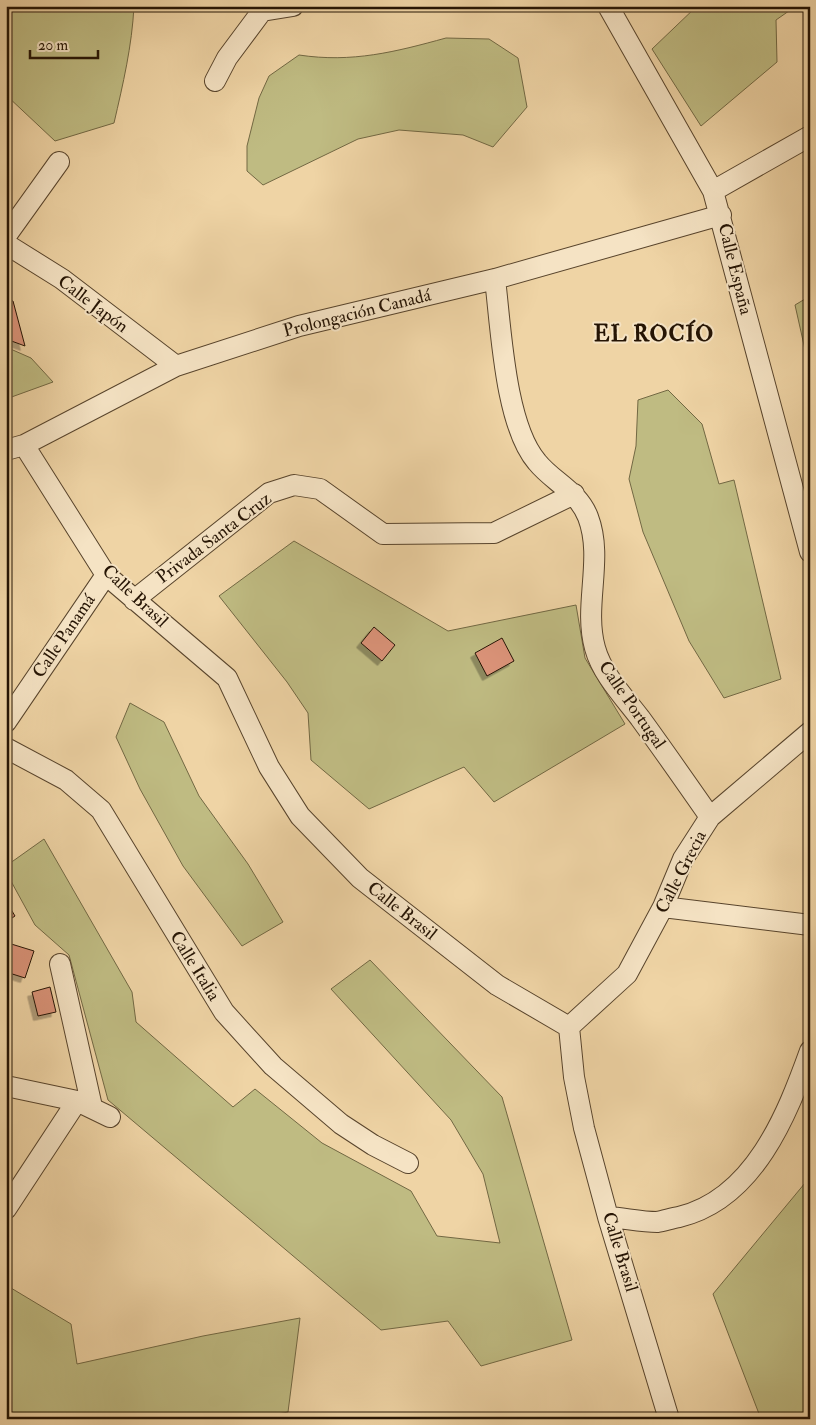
<svg xmlns="http://www.w3.org/2000/svg" width="816" height="1425" viewBox="0 0 816 1425" font-family="'IM FELL Double Pica',serif">
<defs>
<filter id="shadow"><feDropShadow dx="-4.5" dy="4.5" stdDeviation="0" flood-color="#0004"/></filter>
</defs>
<rect width="100%" height="100%" fill="#efd4a5"/>
<filter id="stains"><feTurbulence type="fractalNoise" baseFrequency=".004" numOctaves="4"/><feColorMatrix values="0 0 0 0 .2 0 0 0 0 .09 0 0 0 0 .02 0 0 0 .5 -.17"/></filter>
<radialGradient id="worn" r=".72"><stop offset=".6" stop-color="#630" stop-opacity="0"/><stop offset="1" stop-color="#630" stop-opacity=".3"/></radialGradient>
<path fill="#bfbb82" stroke="#726843" d="M6,6H134C132,46 123,84 114,123L55,141L6,95Z
M697,6H796L776,20L777,62L701,126L652,49Z
M446,38L489,39L518,58L527,107L493,147L463,135L399,130L358,139L263,185L247,171V146L259,98L269,76L299,55C352,63 395,52 446,38Z
M810,296V372L795,305Z
M6,347L31,358L53,382L6,399Z
M668,390L702,424L719,484L734,480L781,679L724,698L689,641L643,532L629,479L636,446L638,400Z
M294,541L448,631L576,605L585,658L625,724L494,802L464,767L369,809L311,760L308,713L287,682L219,596Z
M130,703L164,722L199,796L248,864L283,922L242,946L183,866L140,789L116,737Z
M44,839L132,992L136,1022L233,1107L255,1089L322,1143L411,1191L437,1236L500,1243L483,1174L451,1120L331,989L370,960L502,1097L572,1340L481,1366L448,1321L381,1330L108,1100L69,955L35,925L6,872V866Z
M810,1177V1419H761L713,1294Z
M6,1285L71,1324L77,1364L203,1336L300,1318L288,1412L251,1419H6Z"/>
<path fill="#db9379" stroke="#251404" filter="url(#shadow)" d="M6,300L13,301L25,346L6,339Z
M374,627L395,645L382,661L361,643Z
M502,638L514,661L487,676L475,653Z
M6,901L15,916L6,922Z
M8,943L34,951L25,978L6,972Z
M50,987L56,1012L38,1016L32,992Z"/>
<g fill="none" stroke-linecap="round" stroke-linejoin="round">
<g stroke="#58442c" stroke-width="22">
<path id="street" d="M608,6L713,191L810,552
M262,11L293,6
M215,81L227,58L262,11
M713,191L810,136
M6,236L59,162
M6,244L62,279L176,366
M495,279C501,328 505,425 537,462C553,482 578,491 588,517C604,559 583,605 595,648C602,674 624,697 640,718C664,751 687,784 710,817
M24,445L106,575L227,678L269,767L300,816L360,878L497,985L569,1027L574,1077L584,1128L608,1217L669,1419
M6,450L24,445L176,366L299,326L495,279L721,215
M134,600L269,493L294,485L320,489L383,534L494,533L574,494
M6,722L106,575
M6,748L66,780L101,810L224,1012L273,1066L341,1124L373,1145L408,1163
M663,907L810,925
M60,964L92,1107
M569,1027L627,974L663,907L683,859L710,817L810,732
M6,1086L77,1101L110,1117
M6,1209L77,1101
M608,1217C624,1218 641,1222 657,1222C664,1221 672,1218 679,1217C754,1199 787,1115 810,1051"/>
</g>
<use href="#street" stroke="#f5e3c4" stroke-width="20"/>
</g>
<g text-anchor="middle" dominant-baseline="central" stroke-width="4" stroke-linejoin="round" paint-order="stroke">
<g font-size="18" fill="#251404" stroke="#f5e3c4">
<text transform="translate(735 269) rotate(76)">Calle España</text>
<text transform="translate(93 304) rotate(37)">Calle Japón</text>
<text transform="translate(357 313) rotate(-14)">Prolongación Canadá</text>
<text transform="translate(214 538) rotate(-37)">Privada Santa Cruz</text>
<text transform="translate(135 596) rotate(43)">Calle Brasil</text>
<text transform="translate(64 636) rotate(-56)">Calle Panamá</text>
<text transform="translate(632 705) rotate(55)">Calle Portugal</text>
<text transform="translate(681 872) rotate(-63)">Calle Grecia</text>
<text transform="translate(402 911) rotate(38)">Calle Brasil</text>
<text transform="translate(195 966) rotate(58)">Calle Italia</text>
<text transform="translate(620 1252) rotate(73)">Calle Brasil</text>
</g>
<g font-size="22" font-weight="bold" letter-spacing="1" fill="#251404" stroke="#f5e3c4">
<text x="654" y="334">EL ROCÍO</text>
</g>
</g>
<rect width="816" height="1425" fill="none" stroke="#efd4a5" stroke-width="25"/>
<rect x="8" y="8" width="801" height="1410" fill="none" stroke="#251404" stroke-width="2.5"/>
<rect x="12" y="12" width="791" height="1400" fill="none" stroke="#251404"/>
<path d="M30 50v8h68v-8" fill="none" stroke="#251404" stroke-width="2.5"/>
<text x="38" y="50" font-size="15" fill="#251404" stroke="#f5e3c4" stroke-width="4" paint-order="stroke">20 m</text>
<rect width="100%" height="100%" filter="url(#stains)"/>
<rect width="100%" height="100%" fill="url(#worn)"/>
</svg>
